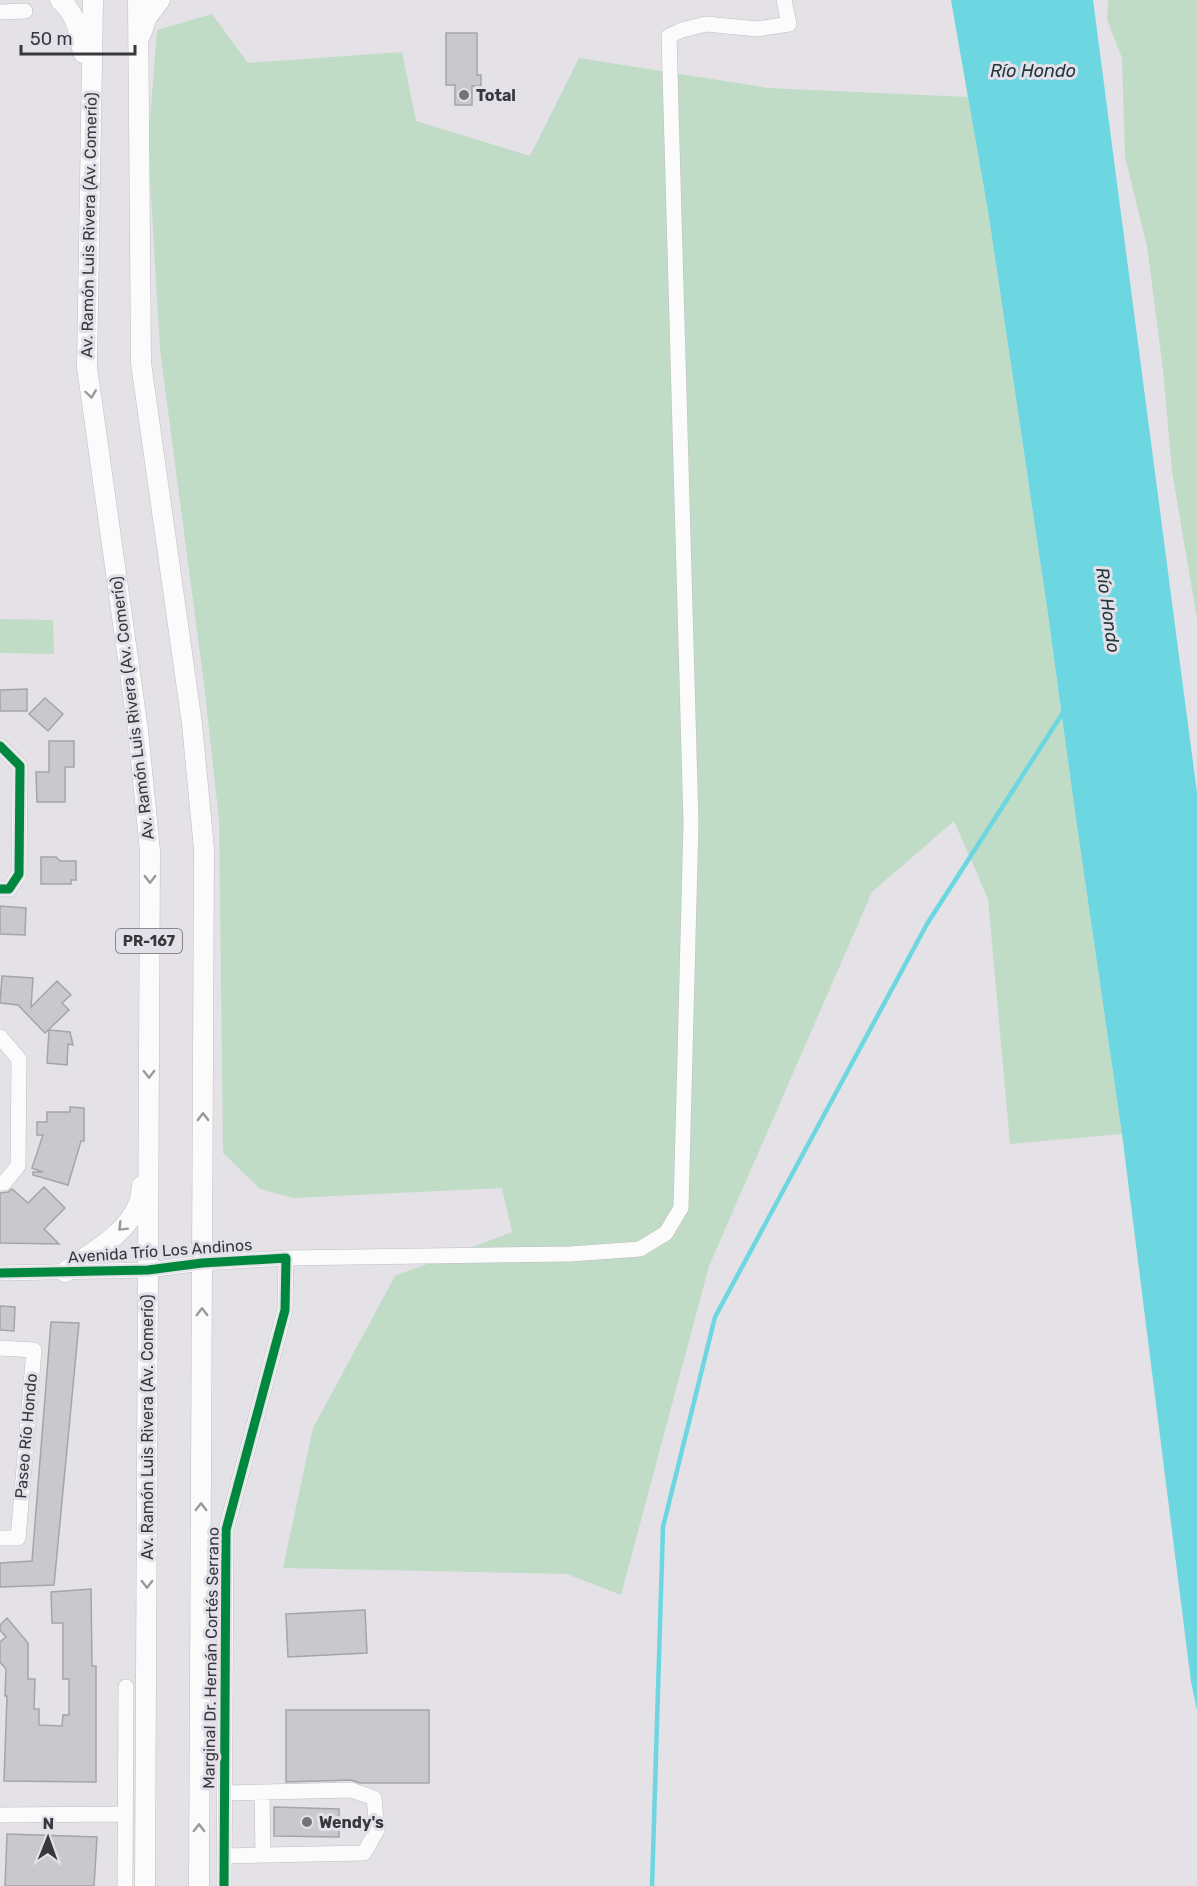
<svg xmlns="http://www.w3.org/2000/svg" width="1197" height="1886" viewBox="0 0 1197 1886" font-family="Rubik,sans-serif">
<rect width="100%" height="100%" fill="#e4e2e7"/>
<path fill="#c0dcc6" d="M1108,0H1197V619L1172,471L1163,370L1147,246L1125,157L1122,58L1107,20Z
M212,14L248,63L402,52L416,121L530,156L579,58L768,88L968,97L989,217L1047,607L1075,812L1122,1134L1010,1144L988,899L954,821L872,892L709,1266L621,1595L567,1574L283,1568L313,1428L395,1276L512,1232L502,1188L293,1198L260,1189L223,1153L219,820L204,684L160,350L148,145L157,30Z
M0,619L53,620L54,654L0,653Z"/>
<path fill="#6cd6e1" d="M951,0H1093L1197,793V1710L1191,1682L1122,1134L1075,812L1047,607L989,217Z"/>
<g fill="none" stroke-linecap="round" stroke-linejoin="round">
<path stroke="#6cd6e1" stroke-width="4.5" d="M652,1886L663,1527L715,1317L927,924L1064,711"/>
</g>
<path fill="#c9c8cc" stroke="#a5a4a8" stroke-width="1.5" d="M446,33H477V75H481V86H472V105H455V85H446Z
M27,689V711H0V690Z
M45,698L63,714L48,731L29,714Z
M49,741H74V767H65V802H37L36,772H49Z
M41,857H56L60,861H76V880H71V884H41Z
M0,906L26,908L25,935L0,934Z
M2,976L33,978L31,1007L57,981L71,995L62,1003L69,1010L45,1033L18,1005L0,1003Z
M49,1030L70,1032L73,1045L68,1044L67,1065L47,1063Z
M70,1107L84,1108V1141H81L68,1185L33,1175V1172H43L32,1168L43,1135H37V1122H47V1112H70Z
M44,1187L65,1208L44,1229L59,1244L0,1243V1193L8,1192L12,1189L28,1203Z
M0,1306L15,1307L14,1331L0,1330Z
M51,1322L79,1323L54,1585L0,1587V1563L32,1561Z
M91,1589L92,1666H96V1782L4,1781L7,1696H5L6,1669L0,1662V1642L6,1637L0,1630V1625L7,1618L28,1643V1679H35L34,1709H39V1725L62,1726L63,1715H69V1679H63V1623H52L51,1592Z
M365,1610L367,1653L288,1657L286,1614Z
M286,1710H429V1783H360L351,1780L286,1782Z
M274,1807L339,1809V1837L274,1836Z
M7,1834L97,1837L94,1886H5Z"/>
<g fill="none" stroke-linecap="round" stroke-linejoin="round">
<g stroke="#bfbec1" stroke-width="16">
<path id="minor" d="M0,12L25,11
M0,746L20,766L19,874L9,889H0
M0,1037L19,1059L18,1166L4,1183H0
M0,1273L148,1270L202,1263L286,1258L570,1254L640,1249L666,1233L681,1208L691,823L669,36L682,30L706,24L757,29L789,24L784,0
M0,1348L34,1350L18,1538H0
M262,1792L263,1855
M0,1815L126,1814
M224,1856L364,1853L377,1830L374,1798L351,1790L224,1793
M125,1886L126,1687
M224,1886L226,1530L285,1310L286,1258"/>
</g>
<g stroke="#bfbec1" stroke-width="21">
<path id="major" d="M60,0C77,15 79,32 83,53
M93,0L87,367L138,730L150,851L145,1886
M138,0L141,363L192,724L204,849L199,1886
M141,34L147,17L160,0
M65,1272C90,1253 126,1235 138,1205C141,1199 141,1192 142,1186"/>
</g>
<use href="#minor" stroke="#fbfbfb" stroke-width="15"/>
<use href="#major" stroke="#fbfbfb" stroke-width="20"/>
<g stroke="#e3e0e9" stroke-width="13">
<path id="cycleway" d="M0,746L20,766L19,874L9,889H0
M0,1273L148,1270L202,1263L286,1258L285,1310L226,1530L224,1886"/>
</g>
<use href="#cycleway" stroke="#00873e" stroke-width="9"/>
</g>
<defs><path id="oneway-chevron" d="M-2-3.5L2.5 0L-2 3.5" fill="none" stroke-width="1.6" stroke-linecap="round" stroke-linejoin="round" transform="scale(1.5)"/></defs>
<g stroke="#9a999b">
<use href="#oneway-chevron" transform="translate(91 394) rotate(82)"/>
<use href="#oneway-chevron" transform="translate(150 879) rotate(90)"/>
<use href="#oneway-chevron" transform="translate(149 1074) rotate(90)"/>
<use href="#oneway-chevron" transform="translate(203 1117) rotate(-90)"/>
<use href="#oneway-chevron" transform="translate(122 1227) rotate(135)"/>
<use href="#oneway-chevron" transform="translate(202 1312) rotate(-90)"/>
<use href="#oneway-chevron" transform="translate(201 1507) rotate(-90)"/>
<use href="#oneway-chevron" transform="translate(147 1584) rotate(90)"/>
<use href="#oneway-chevron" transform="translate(199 1828) rotate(-90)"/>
</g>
<g fill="#747377" stroke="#e3e0e9" stroke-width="2">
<circle cx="464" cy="95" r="6"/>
<circle cx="307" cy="1822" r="6"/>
</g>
<g text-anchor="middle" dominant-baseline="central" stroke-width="6" stroke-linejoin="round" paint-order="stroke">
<rect fill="#e3e0e9" stroke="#6b6a6f" stroke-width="1.5" x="116" y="929" width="66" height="24" rx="4.5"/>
<g font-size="15" font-weight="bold" fill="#38373b">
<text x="149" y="941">PR-167</text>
</g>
<g font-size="16" font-weight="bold" fill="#38373b" stroke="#e3e0e9" text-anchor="start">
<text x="476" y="95">Total</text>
<text x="319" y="1822">Wendy's</text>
</g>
<g font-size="16" fill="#38373b" stroke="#e3e0e9">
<text transform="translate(89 225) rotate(-89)">Av. Ramón Luis Rivera (Av. Comerío)</text>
<text transform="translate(132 708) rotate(-97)">Av. Ramón Luis Rivera (Av. Comerío)</text>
<text transform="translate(160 1251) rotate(-4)">Avenida Trío Los Andinos</text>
<text transform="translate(147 1427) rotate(-90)">Av. Ramón Luis Rivera (Av. Comerío)</text>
<text transform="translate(26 1436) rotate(-85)">Paseo Río Hondo</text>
<text transform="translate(211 1658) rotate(-89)">Marginal Dr. Hernán Cortés Serrano</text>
</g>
<g font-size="18" font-style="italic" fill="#223a3d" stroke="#e3e0e9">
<text x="1033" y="71">Río Hondo</text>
<text transform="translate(1108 610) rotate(82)">Río Hondo</text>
</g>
</g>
<g transform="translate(48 1838) rotate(1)" stroke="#e3e0e9" stroke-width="4.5" paint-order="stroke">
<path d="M0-4.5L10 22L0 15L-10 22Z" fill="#38373b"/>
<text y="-9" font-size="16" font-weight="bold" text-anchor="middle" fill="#38373b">N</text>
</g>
<path d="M21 45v9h114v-9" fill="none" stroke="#38373b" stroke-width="3"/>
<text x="30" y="45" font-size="18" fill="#38373b" stroke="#e3e0e9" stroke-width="4.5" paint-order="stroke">50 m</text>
</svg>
